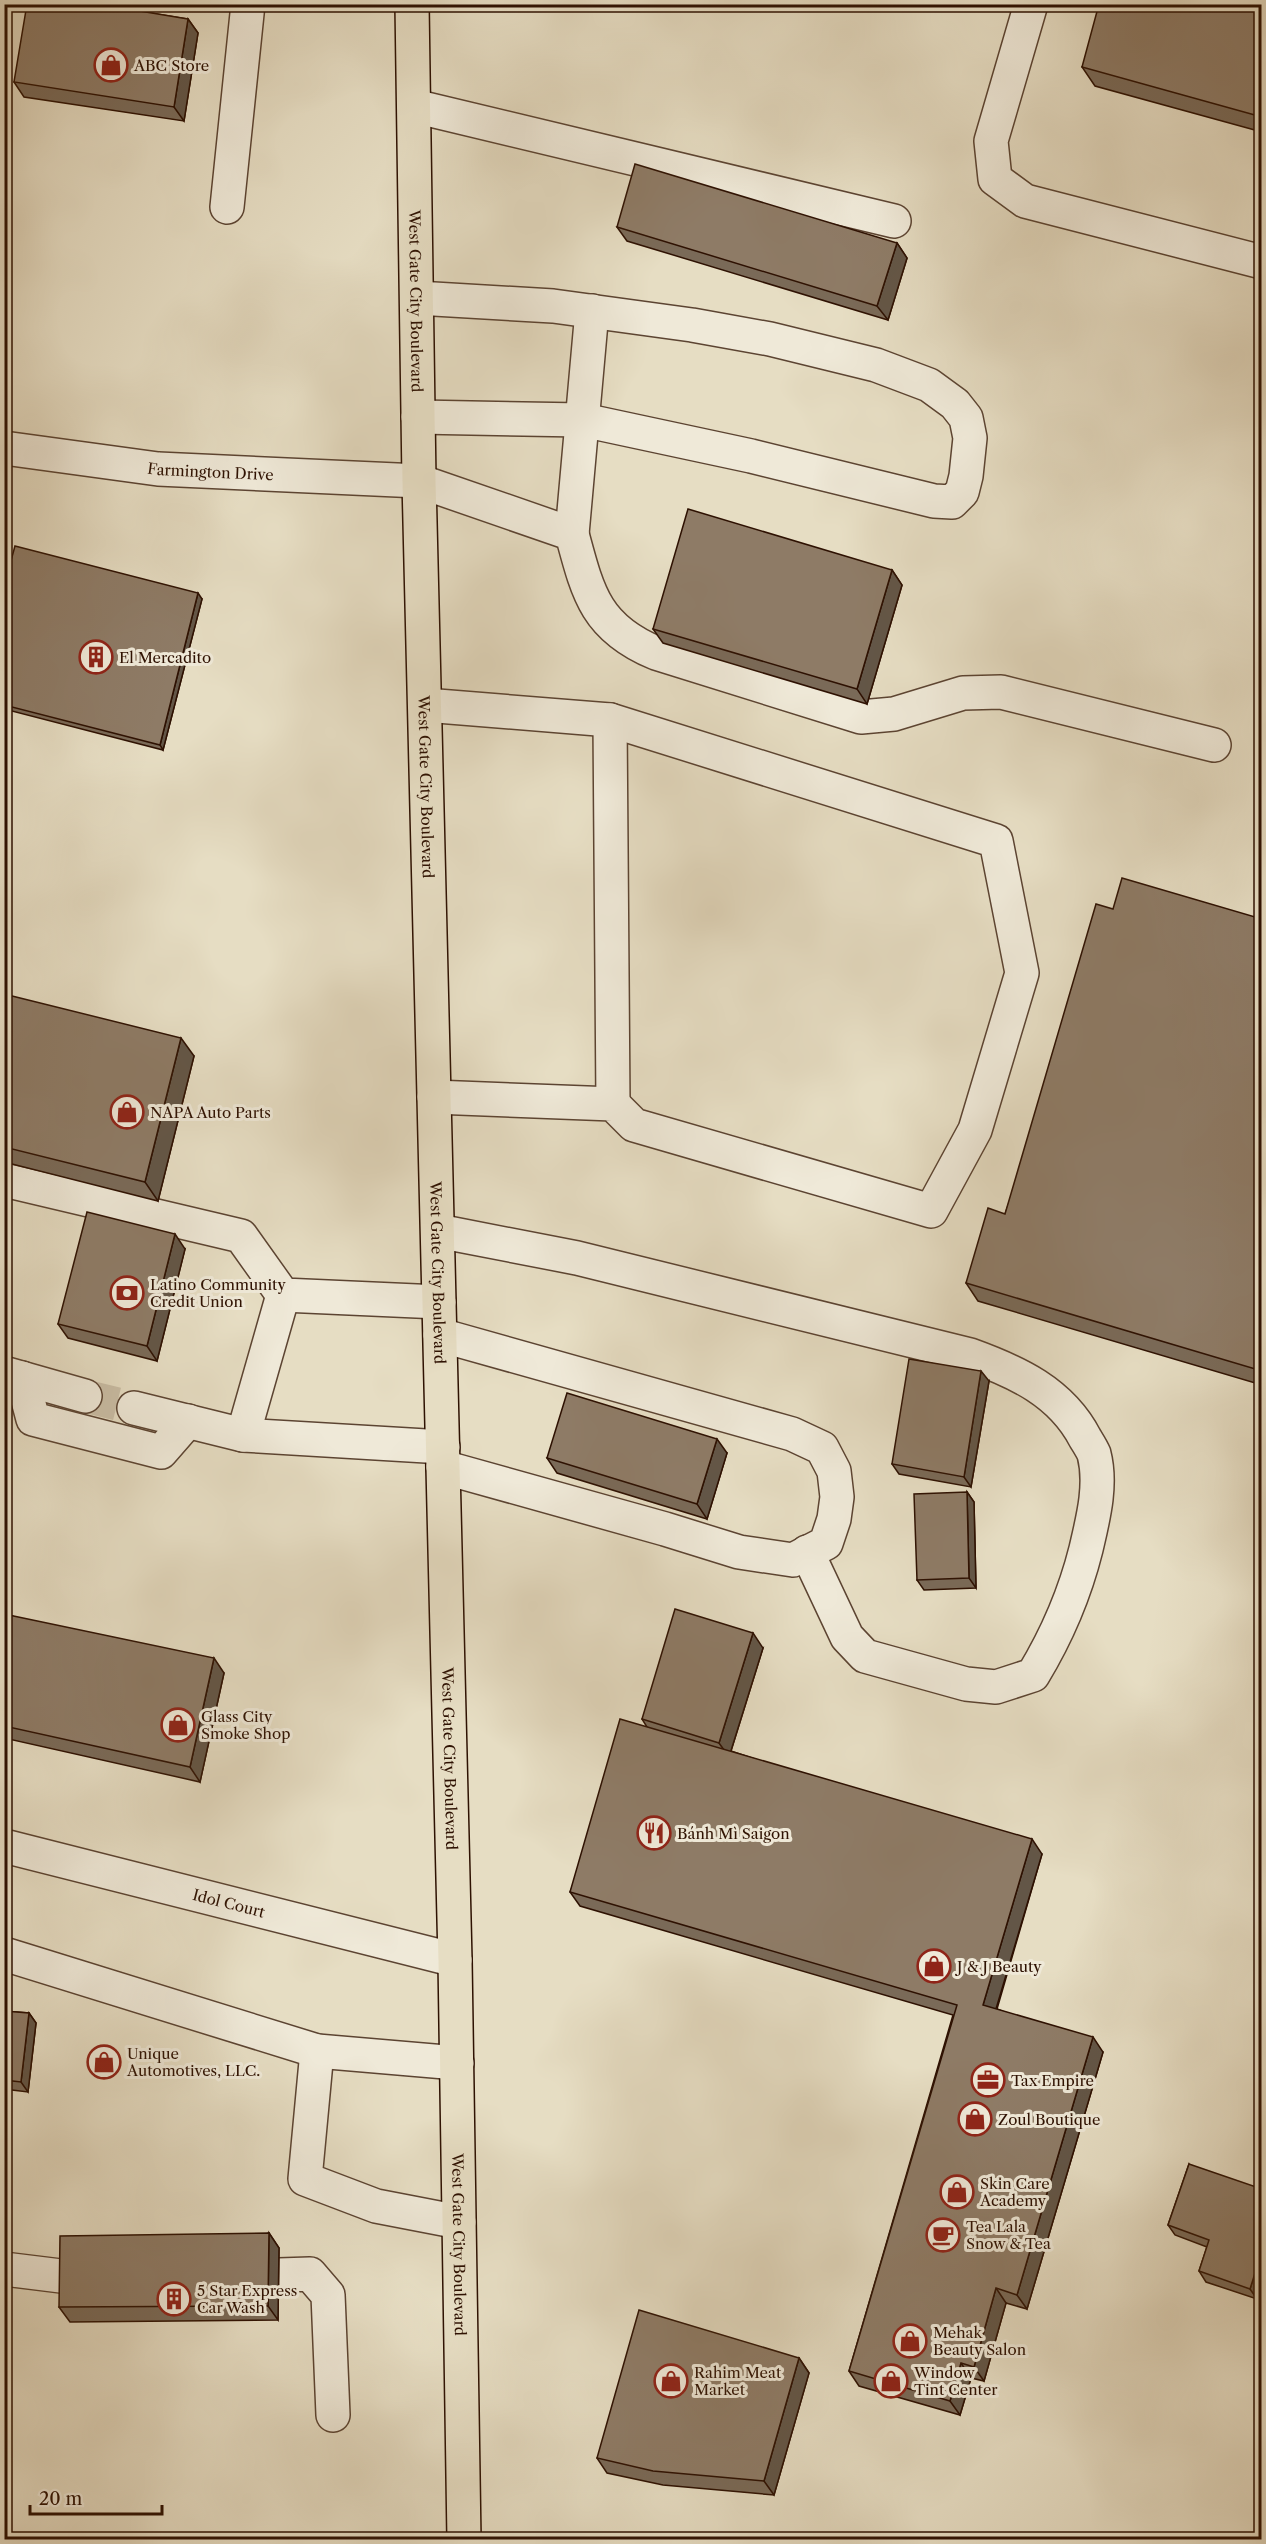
<svg xmlns="http://www.w3.org/2000/svg" width="1266" height="2544" viewBox="0 0 1266 2544" font-family="'Libre Caslon Text',serif">
<rect width="100%" height="100%" fill="#e6ddc3"/>
<filter id="stains"><feTurbulence type="fractalNoise" baseFrequency=".00333" numOctaves="4"/><feColorMatrix values="0 0 0 0 .2 0 0 0 0 .09 0 0 0 0 .02 0 0 0 .5 -.17"/></filter>
<radialGradient id="worn" r=".72"><stop offset=".6" stop-color="#630" stop-opacity="0"/><stop offset="1" stop-color="#630" stop-opacity=".3"/></radialGradient>
<g fill="none" stroke-linecap="round" stroke-linejoin="round">
<path stroke="#cabea6" stroke-width="33" stroke-dasharray="33 16" stroke-linecap="butt" d="M85,1396L134,1408"/>
<g stroke="#5c4432" stroke-width="36">
<g id="minor">
<path d="M1031,4L991,141L995,179L1025,201L1262,262"/>
<path d="M414,106L894,221"/>
<path d="M227,207L248,4"/>
<path d="M417,298L553,306L692,325L770,339L876,365L929,385L955,404L966,418L970,438L966,476L962,492L952,502L934,501L751,456L583,420L418,417"/>
<path id="s1" d="M4,448L158,469L419,481L572,534C588,594 596,628 656,653L861,717L894,714L963,693L1001,692L1214,745"/>
<path d="M572,534L592,311"/>
<path d="M425,705L610,720L996,841L1022,973L975,1130L931,1211L634,1125L613,1104L434,1097"/>
<path d="M610,720L613,1104"/>
<path d="M4,1180L241,1236L283,1295L439,1302"/>
<path d="M438,1231L577,1258L970,1355C1017,1372 1061,1392 1085,1438C1088,1443 1092,1449 1094,1454C1102,1485 1093,1519 1086,1549C1075,1593 1056,1637 1033,1675L996,1687L966,1684L865,1656L847,1637L807,1552"/>
<path d="M440,1335L792,1434L822,1448L834,1471L837,1497L834,1519L826,1543L793,1560L739,1552L665,1529L443,1467"/>
<path d="M4,1373L85,1396"/>
<path d="M22,1378L33,1419L161,1452L188,1421"/>
<path d="M134,1408L243,1435L443,1447"/>
<path d="M243,1435L283,1295"/>
<path id="s2" d="M4,1846L455,1960"/>
<path d="M4,1954L317,2051L457,2063"/>
<path d="M317,2051L305,2179L376,2206L459,2222"/>
<path d="M4,2269L69,2277"/>
<path d="M279,2275L310,2274L328,2295L333,2415"/>
</g>
</g>
<g stroke="#2e1102" stroke-width="36">
<g id="major">
<path id="s3" d="M412,4L419,481L455,1960L464,2540"/>
</g>
</g>
<use href="#minor" stroke="#efe9d8" stroke-width="33"/>
<use href="#major" stroke="#e6ddc3" stroke-width="33"/>
</g>
<path fill="#7a6a58" stroke="#2e1102" stroke-width="1.5" d="M1262,4V132L1095,86L1082,67Z
M73,9L139,11L188,19L198,33L184,121L24,97L14,82Z
M617,227L897,243L907,258L888,320L627,241Z
M892,570L902,585L867,704L663,643L653,629Z
M4,586L202,599L163,750L4,709Z
M1113,909L1262,919V1385L978,1301L966,1283L1005,1214Z
M4,994L194,1056L158,1201L4,1162Z
M185,1249L157,1361L68,1338L58,1324Z
M989,1381L971,1487L899,1474L892,1464Z
M727,1453L707,1519L557,1473L547,1458Z
M967,1492L974,1502L976,1588L924,1590L917,1580Z
M4,1614L224,1673L200,1782L4,1738Z
M763,1648L731,1751L1042,1854L997,2009L1103,2052L1027,2309L1006,2303L984,2381L971,2378L960,2415L859,2386L849,2371L953,2015L580,1906L570,1892L647,1727L642,1719Z
M4,2011L29,2013L36,2023L28,2092L4,2089Z
M1189,2164L1257,2299L1206,2282L1199,2271L1207,2247L1175,2235L1168,2225Z
M269,2233L279,2248L278,2320L70,2322L59,2307Z
M799,2358L809,2373L774,2495L663,2485L607,2473L597,2458Z"/>
<path fill="#635647" stroke="#2e1102" stroke-width="1.5" d="M128,4H140L137,24L127,9Z
M188,19L198,33L184,121L174,107Z
M897,243L907,258L888,320L877,306Z
M892,570L902,585L867,704L857,689Z
M198,593L202,599L163,750L160,745Z
M181,1038L194,1056L158,1201L145,1182Z
M175,1234L185,1249L157,1361L147,1346Z
M981,1371L989,1381L971,1487L964,1477Z
M717,1439L727,1453L707,1519L697,1504Z
M967,1492L974,1502L976,1588L969,1578Z
M753,1633L763,1648L729,1757L719,1743Z
M214,1658L224,1673L200,1782L190,1767Z
M1032,1839L1042,1854L993,2019L983,2005Z
M29,2013L36,2023L28,2092L21,2082Z
M1093,2037L1103,2052L1027,2309L1017,2295Z
M269,2233L279,2248L278,2320L268,2306Z
M1262,2251V2285L1257,2299L1250,2289Z
M996,2288L1006,2303L984,2381L974,2367Z
M799,2358L809,2373L774,2495L764,2481Z
M961,2363L971,2378L960,2415L950,2401Z"/>
<path fill="#8e7b66" stroke="#2e1102" stroke-width="1.5" d="M27,4H45L73,9L74,4H128L127,9L188,19L174,107L14,82Z
M1099,4H1262V117L1082,67Z
M635,164L897,243L877,306L617,227Z
M688,509L892,570L857,689L653,629Z
M15,546L198,593L160,745L4,705V586Z
M1122,878L1262,919V1371L966,1283L988,1208L1005,1214L1096,904L1113,909Z
M4,994L181,1038L145,1182L4,1147Z
M87,1212L175,1234L147,1346L58,1324Z
M909,1359L981,1371L964,1477L892,1464Z
M567,1393L717,1439L697,1504L547,1458Z
M967,1492L969,1578L917,1580L914,1494Z
M675,1609L753,1633L719,1743L642,1719Z
M4,1614L214,1658L190,1767L4,1726Z
M620,1719L1032,1839L983,2005L1093,2037L1017,2295L996,2288L974,2367L961,2363L950,2401L849,2371L957,2005L570,1892Z
M4,2011L29,2013L21,2082L4,2080Z
M1189,2164L1262,2189V2251L1250,2289L1199,2271L1209,2240L1168,2225Z
M269,2233L268,2306L59,2307L60,2236Z
M639,2310L799,2358L764,2481L653,2471L597,2458Z"/>
<defs>
<g id="shop-ring" transform="scale(1.725)"><circle r="9.5" fill="#efe9d8" stroke="#8f2418" stroke-width="1.5"/><path d="M-5-2.5h2.3a2.7 3.5 0 0 1 5.4 0H5L5.5 6h-11ZM-1.5-2.5h3a1.5 2.3 0 0 0-3 0Z" fill="#8f2418"/></g>
<g id="building-ring" transform="scale(1.725)"><circle r="9.5" fill="#efe9d8" stroke="#8f2418" stroke-width="1.5"/><path d="M-4-6H4V6H1V3H-1V6H-4ZM-2.5-4.3h1.7v1.8h-1.7ZM.8-4.3h1.7v1.8H.8ZM-2.5-1h1.7V.8h-1.7ZM.8-1h1.7V.8H.8Z" fill="#8f2418"/></g>
<g id="bank-ring" transform="scale(1.725)"><circle r="9.5" fill="#efe9d8" stroke="#8f2418" stroke-width="1.5"/><path d="M-6-4H6V4H-6ZM0-2.3a2.3 2.3 0 1 0 0 4.6a2.3 2.3 0 1 0 0-4.6Z" fill="#8f2418"/></g>
<g id="restaurant-ring" transform="scale(1.725)"><circle r="9.5" fill="#efe9d8" stroke="#8f2418" stroke-width="1.5"/><path d="M-5-6h1v4h1v-4h1v4h1v-4h1v5L-1.5 .5V6h-2V.5L-5-1ZM5-6V6H3V1.5H1.5Q1.5-4 5-6Z" fill="#8f2418"/></g>
<g id="office-ring" transform="scale(1.725)"><circle r="9.5" fill="#efe9d8" stroke="#8f2418" stroke-width="1.5"/><path d="M-6-3h4V-5.5h4V-3h4V5H-6ZM-1-4.5V-3h2v-1.5ZM-6 0V1H6V0Z" fill="#8f2418"/></g>
<g id="cafe-ring" transform="scale(1.725)"><circle r="9.5" fill="#efe9d8" stroke="#8f2418" stroke-width="1.5"/><path d="M-5.5-4.5H6V0H3Q3 3.5 0 3.5H-2.5Q-5.5 3.5-5.5 0ZM3-3.2v2h1.7v-2ZM-6 4.5H4V6H-6Z" fill="#8f2418"/></g>
</defs>
<g fill-rule="evenodd">
<use href="#shop-ring" x="111" y="65"/>
<use href="#building-ring" x="96" y="657"/>
<use href="#shop-ring" x="127" y="1112"/>
<use href="#bank-ring" x="127" y="1293"/>
<use href="#shop-ring" x="178" y="1725"/>
<use href="#restaurant-ring" x="654" y="1833"/>
<use href="#shop-ring" x="934" y="1966"/>
<use href="#shop-ring" x="104" y="2062"/>
<use href="#office-ring" x="988" y="2080"/>
<use href="#shop-ring" x="975" y="2119"/>
<use href="#shop-ring" x="957" y="2192"/>
<use href="#cafe-ring" x="943" y="2235"/>
<use href="#building-ring" x="174" y="2299"/>
<use href="#shop-ring" x="910" y="2341"/>
<use href="#shop-ring" x="671" y="2381"/>
<use href="#shop-ring" x="891" y="2381"/>
</g>
<g text-anchor="middle" dominant-baseline="central" stroke-width="6" stroke-linejoin="round" paint-order="stroke">
<g font-size="15" fill="#2e1102" stroke="#efe9d8" text-anchor="start">
<text x="134" y="65">ABC Store</text>
<text x="119" y="657">El Mercadito</text>
<text x="150" y="1112">NAPA Auto Parts</text>
<text x="150" y="1284">Latino Community<tspan x="150" dy="17">Credit Union</tspan></text>
<text x="201" y="1716">Glass City<tspan x="201" dy="17">Smoke Shop</tspan></text>
<text x="677" y="1833">Bánh Mì Saigon</text>
<text x="957" y="1966">J &amp; J Beauty</text>
<text x="127" y="2053">Unique<tspan x="127" dy="17">Automotives, LLC.</tspan></text>
<text x="1011" y="2080">Tax Empire</text>
<text x="998" y="2119">Zoul Boutique</text>
<text x="980" y="2183">Skin Care<tspan x="980" dy="17">Academy</tspan></text>
<text x="966" y="2226">Tea Lala<tspan x="966" dy="17">Snow &amp; Tea</tspan></text>
<text x="197" y="2290">5 Star Express<tspan x="197" dy="17">Car Wash</tspan></text>
<text x="933" y="2332">Mehak<tspan x="933" dy="17">Beauty Salon</tspan></text>
<text x="694" y="2372">Rahim Meat<tspan x="694" dy="17">Market</tspan></text>
<text x="914" y="2372">Window<tspan x="914" dy="17">Tint Center</tspan></text>
</g>
<g font-size="15" fill="#2e1102" stroke="#efe9d8">
<text stroke="none"><textPath href="#s3" startOffset="297">West Gate City Boulevard</textPath></text>
<text stroke="none"><textPath href="#s1" startOffset="208">Farmington Drive</textPath></text>
<text stroke="none"><textPath href="#s3" startOffset="783">West Gate City Boulevard</textPath></text>
<text stroke="none"><textPath href="#s3" startOffset="1269">West Gate City Boulevard</textPath></text>
<text stroke="none"><textPath href="#s3" startOffset="1755">West Gate City Boulevard</textPath></text>
<text stroke="none"><textPath href="#s2" startOffset="232">Idol Court</textPath></text>
<text stroke="none"><textPath href="#s3" startOffset="2241">West Gate City Boulevard</textPath></text>
</g>
</g>
<rect width="1266" height="2544" fill="none" stroke="#e6ddc3" stroke-width="24"/>
<rect x="6" y="6" width="1254" height="2532" fill="none" stroke="#2e1102" stroke-width="3"/>
<rect x="12" y="12" width="1242" height="2520" fill="none" stroke="#2e1102" stroke-width="1.5"/>
<path d="M30 2505v9h132v-9" fill="none" stroke="#2e1102" stroke-width="3"/>
<text x="39" y="2505" font-size="18" fill="#2e1102" stroke="#efe9d8" stroke-width="4.5" paint-order="stroke">20 m</text>
<rect width="100%" height="100%" filter="url(#stains)"/>
<rect width="100%" height="100%" fill="url(#worn)"/>
</svg>
